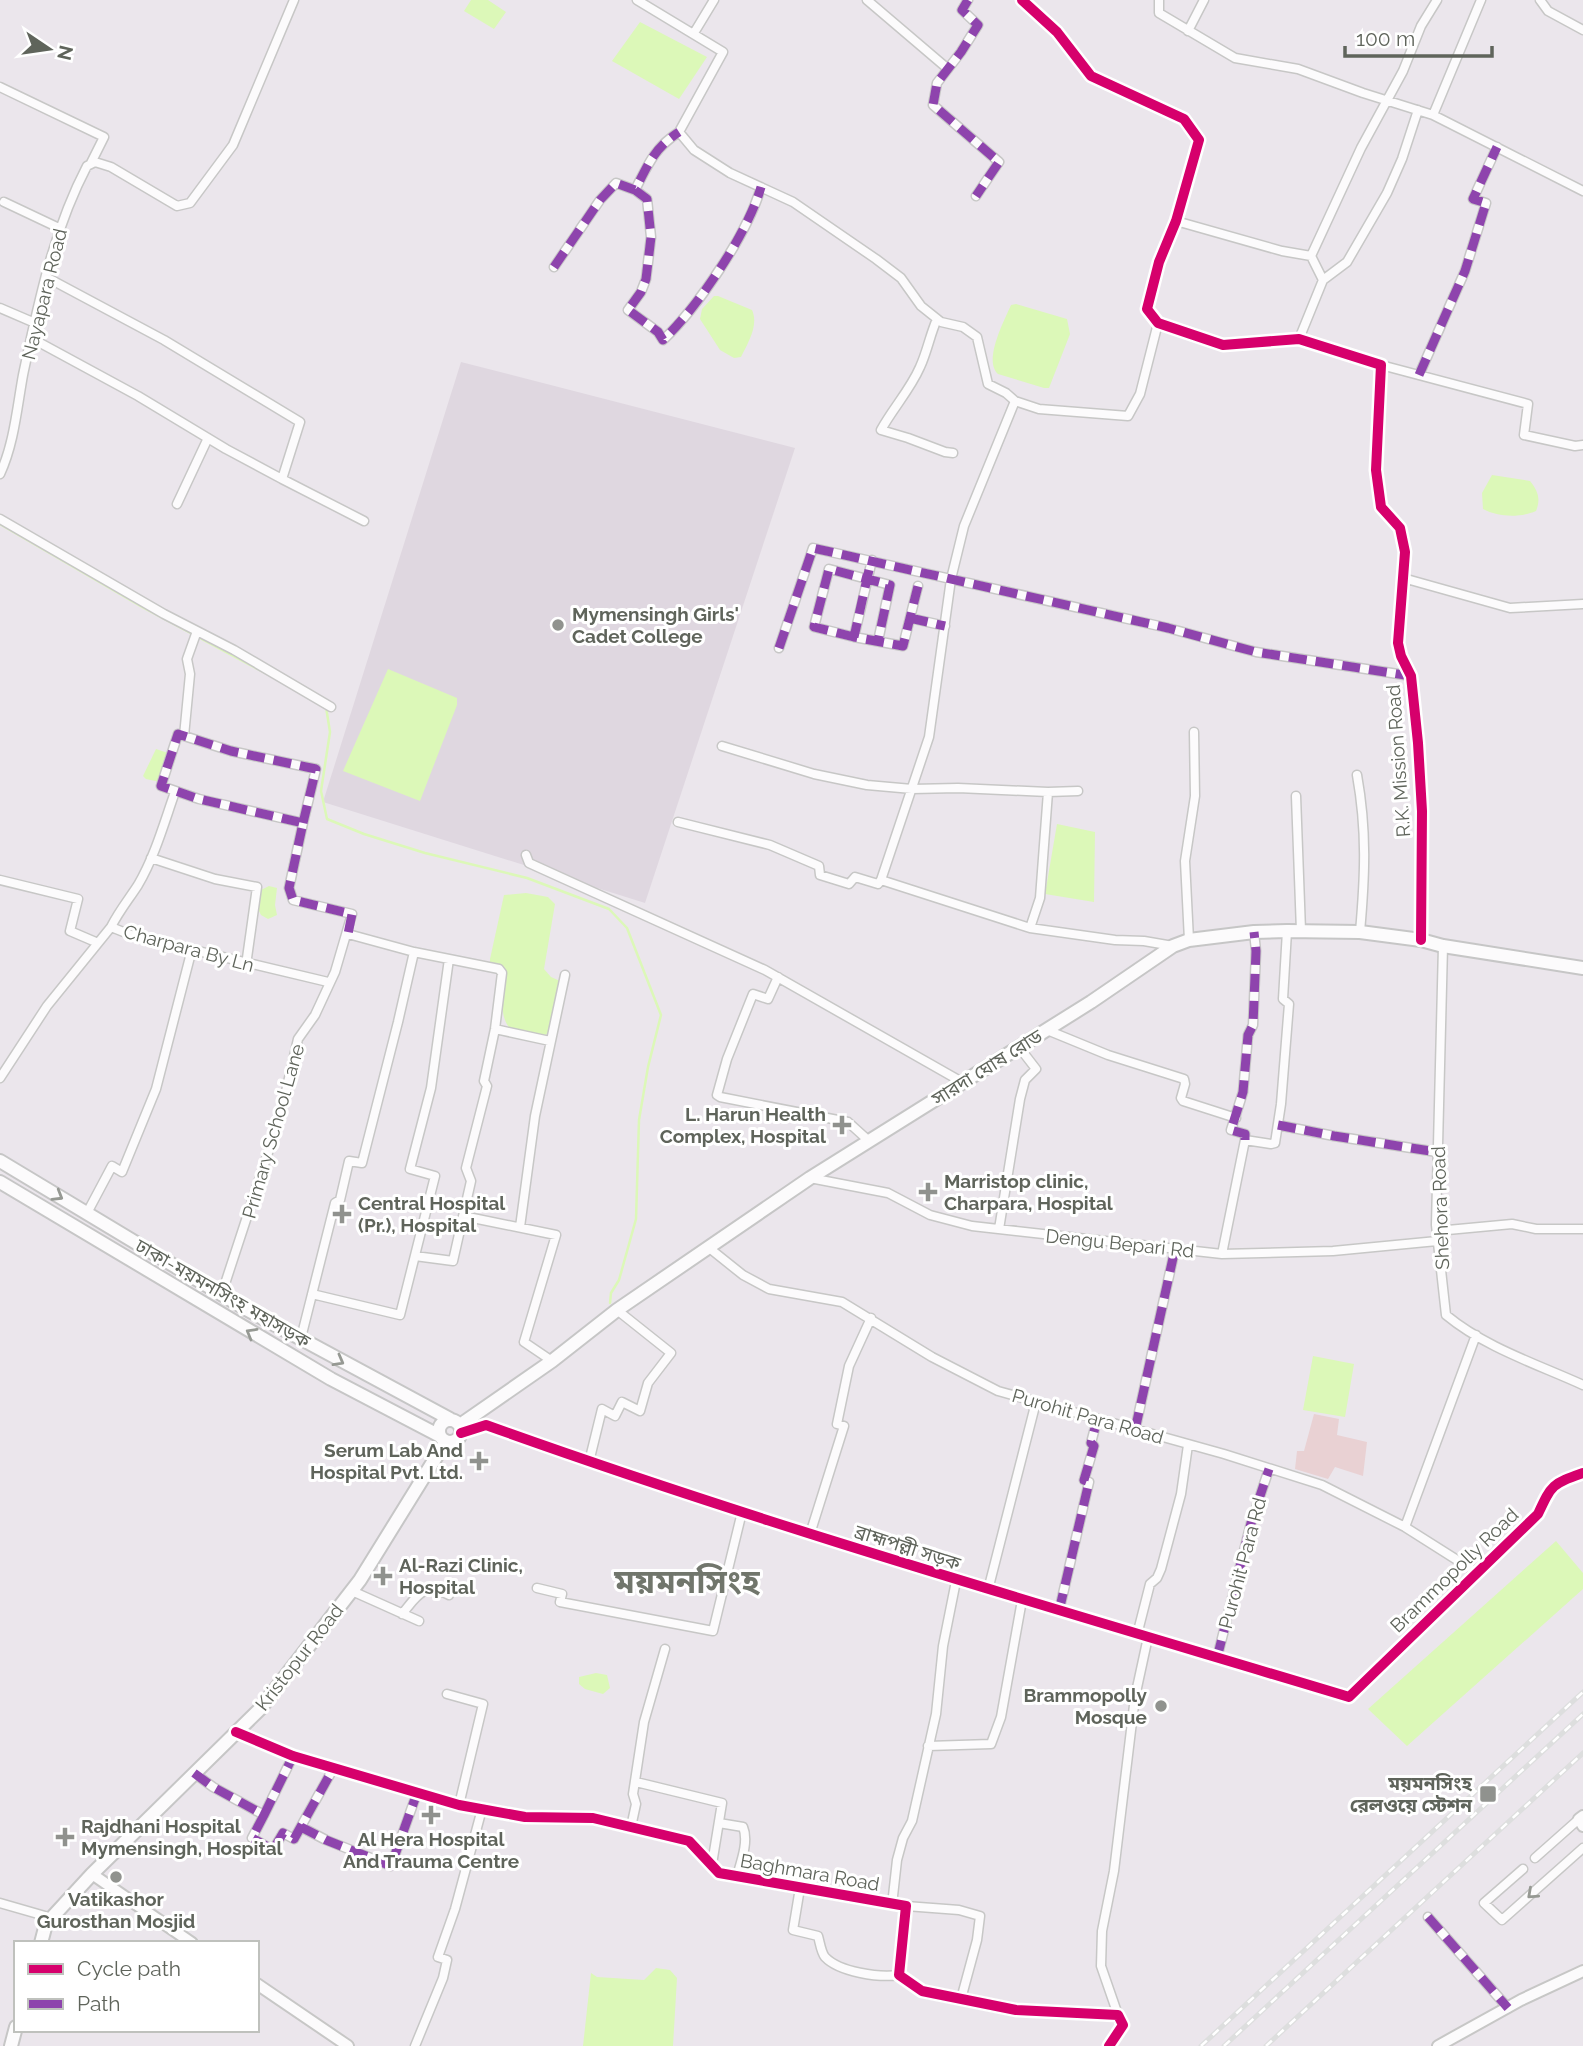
<svg xmlns="http://www.w3.org/2000/svg" width="1583" height="2046" viewBox="0 0 1583 2046" font-family="Raleway,'Noto Sans Bengali',sans-serif">
<rect width="100%" height="100%" fill="#ebe6ec"/>
<path fill="#dfd7e0" d="M461,362L795,448L645,903L323,802Z"/>
<path fill="#e9d1d3" d="M1314,1414L1339,1419L1337,1435L1367,1442L1363,1476L1335,1467L1328,1479L1295,1469L1297,1451H1304Z"/>
<path fill="#dcf8b8" d="M471,0H488L506,12L494,29L464,11Z
M640,22L707,57L679,99L612,61Z
M714,296H718L752,310C759,325 748,343 741,357L734,358L720,350L700,319L702,309Z
M1016,304L1067,319L1070,334L1049,388H1044L998,374C983,361 1004,321 1011,305Z
M1492,475L1530,481C1538,491 1541,499 1536,511C1520,518 1498,517 1483,509L1482,493Z
M388,669L457,698V705L420,801L343,771Z
M156,749L168,753L160,782L146,779L143,776Z
M1057,824L1095,832L1094,902L1045,894Z
M269,886L277,888L275,905L277,915L268,919L261,915L259,911V891Z
M526,893L548,897L555,904L544,969L551,977L560,981L549,1030L546,1035L512,1030C495,1016 507,987 503,968L499,964L490,962V959L504,895Z
M1313,1356L1354,1364L1345,1417L1303,1410Z
M1556,1541L1583,1573V1589L1407,1746L1368,1709Z
M596,1673L607,1675L610,1688L603,1694L585,1689L579,1684V1677Z
M656,1968L670,1970L677,1978L673,2046H583L591,1973L597,1977L644,1980Z"/>
<g fill="none" stroke-linecap="round" stroke-linejoin="round">
<path stroke="#dcf8b8" stroke-width="2.5" d="M0,524L144,608L269,675
M326,707L330,732L321,791L327,819L364,834L425,853L527,878L609,909L627,928L661,1015L648,1067L639,1120L636,1219L619,1280L611,1293L610,1303"/>
<g stroke="#c7c7c6" stroke-width="11">
<path id="minor" d="M637,0L723,52L679,132L694,150L730,173L793,202L876,259L901,278L921,306L941,322L963,327L977,337L988,384L1006,393L1015,401
M867,0L948,69
M968,0L962,10L978,25L961,52L937,83L933,105L999,162L976,196
M1022,0L1057,32L1091,76L1184,119L1199,140L1176,221L1159,262L1147,309L1158,323L1223,345L1299,339L1381,365L1376,470L1381,507L1400,528L1405,552L1398,643L1401,656L1411,676L1418,743L1422,811L1421,940
M1159,0V13L1235,58L1298,69L1363,93L1433,115L1583,191
M1540,0L1548,11L1583,30
M1188,31L1204,0
M694,33L714,0
M0,87L104,137L91,163
M1433,115L1481,0
M635,190L647,199L651,237L646,279L641,292L628,310L658,332L663,340C698,307 748,233 761,187
M4,202L59,228
M1176,221L1282,251L1311,256L1361,148L1403,71L1421,26L1437,0
M554,267L600,200L616,183L635,190C648,165 654,148 679,132
M46,277L164,340L300,422L282,479L364,521
M1323,280L1347,262L1387,193L1402,159L1418,110
M0,308L35,323
M937,319C930,335 927,352 920,367C910,390 893,408 881,430L908,438L945,452L953,453
M1158,323L1140,394L1128,416L1039,409L1015,401L964,526L951,579L929,737L881,880L1030,928L1115,940L1144,941L1173,946
M31,338L138,396L226,449L282,479
M1299,339L1323,280L1311,256
M1381,365L1528,404L1524,435L1575,446L1583,445
M1419,375L1465,271L1486,203L1473,199L1497,147
M0,474C14,444 17,408 23,375C38,304 53,231 87,166L95,162L111,167L177,206L190,203L233,145L294,0
M177,504L208,438
M0,519L164,614L234,650L331,707
M872,560L854,637L903,646L918,586
M1403,578L1510,608L1583,604
M910,618L945,626
M854,637L814,627L829,569L890,585L878,641
M779,648L813,548L1168,628L1256,652L1411,676
M184,736L190,674L187,659L197,631
M722,746L814,774L867,785L912,789L958,788L1048,792
M1357,775C1367,831 1365,876 1360,932
M1296,796L1301,931
M678,822L770,845L819,866L820,875L849,884L855,877L878,884L881,880
M526,855L529,863L765,970L962,1082
M151,858L215,879L257,887L247,958
M0,880L78,899L70,931L98,943
M111,927C119,911 129,899 138,885C155,856 164,823 175,792
M1030,928L1040,898L1048,792L1078,791
M348,934L414,952L499,969L502,973L495,1029L484,1081L487,1086L466,1168L471,1181L453,1261L415,1256
M1189,940L1185,861L1195,796L1194,732
M1443,946L1436,1225L1446,1315C1486,1348 1537,1364 1583,1385
M778,977L768,999L753,994L727,1059L717,1095L720,1097L848,1122L869,1141
M495,1029L550,1041
M1047,1030L1108,1055L1184,1079L1185,1084L1181,1098L1183,1101L1236,1118
M0,1078L47,1006L111,927L131,935L328,982
M1278,1125L1334,1136L1437,1152
M1245,1140V1134L1231,1130L1243,1092L1248,1035L1253,1025L1256,951L1254,932
M810,1178L888,1193L930,1215L972,1226L1222,1254L1333,1251L1437,1241
M87,1213L112,1166L122,1172L156,1089L192,949
M463,1216L556,1235L524,1342L552,1361
M520,1227L535,1116L565,975
M999,1229L1020,1099L1025,1080L1036,1069L1019,1047
M1437,1231L1512,1224L1536,1229H1583
M708,1247L743,1275L769,1289L842,1302L932,1357L998,1391L1224,1454L1322,1485L1405,1527L1476,1572
M1222,1254L1245,1140L1271,1144L1275,1143L1281,1104L1289,1004L1283,999L1287,931
M222,1293L281,1113L298,1039L315,1015L335,972L352,914L293,900L289,888L303,823L199,799L161,786L178,734L231,751L316,769L303,823
M312,1294L400,1315L435,1176L410,1169L431,1088L449,959
M301,1338L335,1203L340,1200L349,1161L362,1163L398,1022L414,952
M1135,1430L1175,1249
M461,1433L486,1425C770,1527 1060,1610 1349,1697L1538,1514C1552,1484 1552,1484 1583,1473
M589,1462L602,1409L615,1416L622,1402L640,1411L648,1383L671,1353L617,1310
M1405,1527L1476,1335
M810,1534L844,1426L837,1424L849,1366L871,1318
M537,1588L562,1594L560,1602L713,1631L742,1512
M988,1590L1036,1402
M352,1591L419,1621
M1059,1611L1089,1482L1084,1480L1094,1446L1091,1443L1097,1420
M402,1614C418,1595 423,1582 449,1595
M1137,1635L1150,1584L1157,1578L1161,1569L1181,1494L1188,1445
M1217,1658L1251,1523L1269,1469
M447,1694L483,1704L459,1805
M928,1746L991,1744L1001,1717L1022,1600
M194,1773L213,1787L264,1815L293,1756
M636,1782L722,1803L712,1864
M264,1815L252,1838L273,1850L283,1833L294,1839L333,1769
M719,1823L743,1827C749,1841 741,1862 737,1876
M301,1827L326,1840L391,1866L417,1793
M631,1827L636,1804L633,1794L644,1722L665,1649
M1535,1858L1579,1819
M1523,1869L1484,1903L1502,1920L1583,1848
M800,1888L793,1930L818,1936C820,1943 821,1952 825,1957C839,1972 879,1978 899,1975
M0,1903L52,1918
M892,1905L897,1860L903,1838L912,1821L936,1714L943,1646L956,1581
M906,1906L959,1910L980,1916L977,1940L961,1999
M1428,1917L1508,2008
M1118,2015L1101,1966L1102,1931L1114,1871L1135,1697L1148,1637
M415,2046L443,1978L447,1960L438,1957L455,1909L482,1809"/>
</g>
<g stroke="#c7c7c6" stroke-width="14">
<path id="tertiary" d="M236,1732L293,1756L459,1805L525,1817L593,1818L689,1841L719,1873L906,1906L899,1975L922,1991L1016,2010L1118,2015L1123,2025L1109,2046
M1583,1816L1579,1819L1583,1826
M92,1874L192,1943
M257,1984L348,2046
M1438,2046L1521,2000L1583,1971"/>
</g>
<g stroke="#c6c6c6" stroke-width="16">
<path id="secondary" d="M0,1161L246,1309L450,1419
M0,1182L331,1379L440,1436
M439 1431a11 11 0 1 1 22 0a11 11 0 1 1-22 0Z
M460,1425L552,1361L617,1310L810,1178L1091,1002L1173,946L1189,940L1254,932L1287,931L1360,932L1421,940L1443,946L1583,968
M41,1943L46,1924L92,1874L260,1709L360,1580L446,1441
M11,2046L16,2027"/>
</g>
<use href="#minor" stroke="#fcfbfc" stroke-width="8"/>
<use href="#tertiary" stroke="#fcfbfc" stroke-width="10"/>
<use href="#secondary" stroke="#fcfbfc" stroke-width="12"/>
<g stroke="#dddede" stroke-width="5">
<path id="rail" d="M1201,2046L1583,1692
M1224,2046L1583,1714
M1266,2046L1583,1753"/>
</g>
<use href="#rail" stroke="#fff" stroke-width="2.5" stroke-dasharray="8" stroke-linecap="butt"/>
<path stroke="#8e44ad" stroke-width="9" stroke-dasharray="18 9" stroke-linecap="butt" d="M968,0L962,10L978,25L961,52L937,83L933,105L999,162L976,196
M635,190L647,199L651,237L646,279L641,292L628,310L658,332L663,340C698,307 748,233 761,187
M554,267L600,200L616,183L635,190C648,165 654,148 679,132
M1419,375L1465,271L1486,203L1473,199L1497,147
M869,570L854,637L903,646L918,586
M910,618L945,626
M854,637L814,627L829,569L890,585L878,641
M779,648L813,548L1168,628L1256,652L1411,676
M303,823L316,769L231,751L178,734L161,786L199,799L303,823L289,888L293,900L352,914L348,934
M1278,1125L1334,1136L1437,1152
M1245,1140V1134L1231,1130L1243,1092L1248,1035L1253,1025L1256,951L1254,932
M1135,1430L1175,1249
M1059,1611L1089,1482L1084,1480L1094,1446L1091,1443L1097,1420
M1217,1658L1251,1523L1269,1469
M194,1773L213,1787L264,1815L293,1756
M264,1815L252,1838L273,1850L283,1833L294,1839L333,1769
M301,1827L326,1840L391,1866L417,1793
M1428,1917L1508,2008"/>
<g stroke="#fff" stroke-width="15">
<path id="cycleway" d="M1022,0L1057,32L1091,76L1184,119L1199,140L1176,221L1159,262L1147,309L1158,323L1223,345L1299,339L1381,365L1376,470L1381,507L1400,528L1405,552L1398,643L1401,656L1411,676L1418,743L1422,811L1421,940
M461,1433L486,1425C770,1527 1060,1610 1349,1697L1538,1514C1552,1484 1552,1484 1583,1473
M236,1732L293,1756L459,1805L525,1817L593,1818L689,1841L719,1873L906,1906L899,1975L922,1991L1016,2010L1118,2015L1123,2025L1109,2046"/>
</g>
<use href="#cycleway" stroke="#d6006c" stroke-width="10"/>
</g>
<defs><path id="oneway-chevron" d="M-2-3.5L2.5 0L-2 3.5" fill="none" stroke-width="1.6" stroke-linecap="round" stroke-linejoin="round" transform="scale(1.75)"/></defs>
<g stroke="#969993">
<use href="#oneway-chevron" transform="translate(58 1196) rotate(31)"/>
<use href="#oneway-chevron" transform="translate(251 1333) rotate(-150)"/>
<use href="#oneway-chevron" transform="translate(339 1361) rotate(29)"/>
<use href="#oneway-chevron" transform="translate(1532 1894) rotate(138)"/>
</g>
<g fill="#90928e" stroke="#fff" stroke-width="2.5">
<circle cx="558" cy="625" r="7"/>
<path d="M838.5 1114.5h7v7h7v7h-7v7h-7v-7h-7v-7h7z"/>
<path d="M924.5 1181.5h7v7h7v7h-7v7h-7v-7h-7v-7h7z"/>
<path d="M338.5 1203.5h7v7h7v7h-7v7h-7v-7h-7v-7h7z"/>
<path d="M475.5 1450.5h7v7h7v7h-7v7h-7v-7h-7v-7h7z"/>
<path d="M379.5 1565.5h7v7h7v7h-7v7h-7v-7h-7v-7h7z"/>
<circle cx="1161" cy="1706" r="7"/>
<rect x="1479" y="1785" width="18" height="18" rx="3.5"/>
<path d="M427.5 1804.5h7v7h7v7h-7v7h-7v-7h-7v-7h7z"/>
<path d="M61.5 1826.5h7v7h7v7h-7v7h-7v-7h-7v-7h7z"/>
<circle cx="116" cy="1877" r="7"/>
</g>
<g text-anchor="middle" dominant-baseline="central" stroke-width="6" stroke-linejoin="round" paint-order="stroke">
<g font-size="19" fill="#5f645b" stroke="#fff">
<text transform="translate(44 294) rotate(-76)">Nayapara Road</text>
<text transform="translate(1398 761) rotate(-94)">R.K. Mission Road</text>
<text transform="translate(189 948) rotate(15)">Charpara By Ln</text>
<text transform="translate(987 1067) rotate(-32)">সারদা ঘোষ রোড</text>
<text transform="translate(273 1131) rotate(-74)">Primary School Lane</text>
<text transform="translate(1440 1208) rotate(-92)">Shehora Road</text>
<text transform="translate(1120 1243) rotate(6)">Dengu Bepari Rd</text>
<text transform="translate(223 1293) rotate(30)">ঢাকা-ময়মনসিংহ মহাসড়ক</text>
<text transform="translate(1088 1416) rotate(16)">Purohit Para Road</text>
<text transform="translate(908 1547) rotate(18)">ব্রাহ্মপল্লী সড়ক</text>
<text transform="translate(1242 1563) rotate(-75)">Purohit Para Rd</text>
<text transform="translate(1454 1570) rotate(-44)">Brammopolly Road</text>
<text transform="translate(299 1657) rotate(-52)">Kristopur Road</text>
<text transform="translate(810 1872) rotate(10)">Baghmara Road</text>
</g>
<g font-size="19" font-weight="bold" fill="#5f645b" stroke="#fff" text-anchor="start">
<text x="572" y="614">Mymensingh Girls'<tspan x="572" dy="22">Cadet College</tspan></text>
<text x="826" y="1114" text-anchor="end">L. Harun Health<tspan x="826" dy="22">Complex, Hospital</tspan></text>
<text x="944" y="1181">Marristop clinic,<tspan x="944" dy="22">Charpara, Hospital</tspan></text>
<text x="358" y="1203">Central Hospital<tspan x="358" dy="22">(Pr.), Hospital</tspan></text>
<text x="463" y="1450" text-anchor="end">Serum Lab And<tspan x="463" dy="22">Hospital Pvt. Ltd.</tspan></text>
<text x="399" y="1565">Al-Razi Clinic,<tspan x="399" dy="22">Hospital</tspan></text>
<text x="1147" y="1695" text-anchor="end">Brammopolly<tspan x="1147" dy="22">Mosque</tspan></text>
<text x="1472" y="1783" text-anchor="end">ময়মনসিংহ<tspan x="1472" dy="22">রেলওয়ে স্টেশন</tspan></text>
<text x="81" y="1826">Rajdhani Hospital<tspan x="81" dy="22">Mymensingh, Hospital</tspan></text>
<text x="431" y="1839" text-anchor="middle">Al Hera Hospital<tspan x="431" dy="22">And Trauma Centre</tspan></text>
<text x="116" y="1899" text-anchor="middle">Vatikashor<tspan x="116" dy="22">Gurosthan Mosjid</tspan></text>
</g>
<g font-size="33" font-weight="bold" fill="#71766c" stroke="#fff">
<text x="687" y="1581">ময়মনসিংহ</text>
</g>
</g>
<rect x="14" y="1941" width="245" height="91" fill="#ffffff" stroke="#bfc1bd" stroke-width="2"/>
<rect x="28" y="1964" width="35" height="10" fill="#d6006c" stroke="#bfc1bd" stroke-width="2"/>
<text x="77" y="1976" font-size="21" fill="#5f645b">Cycle path</text>
<rect x="28" y="1999" width="35" height="10" fill="#8e44ad" stroke="#bfc1bd" stroke-width="2"/>
<text x="77" y="2011" font-size="21" fill="#5f645b">Path</text>
<g transform="translate(49 49) rotate(103)" stroke="#ffffff" stroke-width="5" paint-order="stroke">
<path d="M0-5L12 26L0 18L-12 26Z" fill="#5f645b"/>
<text y="-10" font-size="19" font-weight="bold" text-anchor="middle" fill="#5f645b">N</text>
</g>
<path d="M1345 46v10h147v-10" fill="none" stroke="#5f645b" stroke-width="3.5"/>
<text x="1356" y="46" font-size="21" fill="#5f645b" stroke="#ffffff" stroke-width="5" paint-order="stroke">100 m</text>
</svg>
